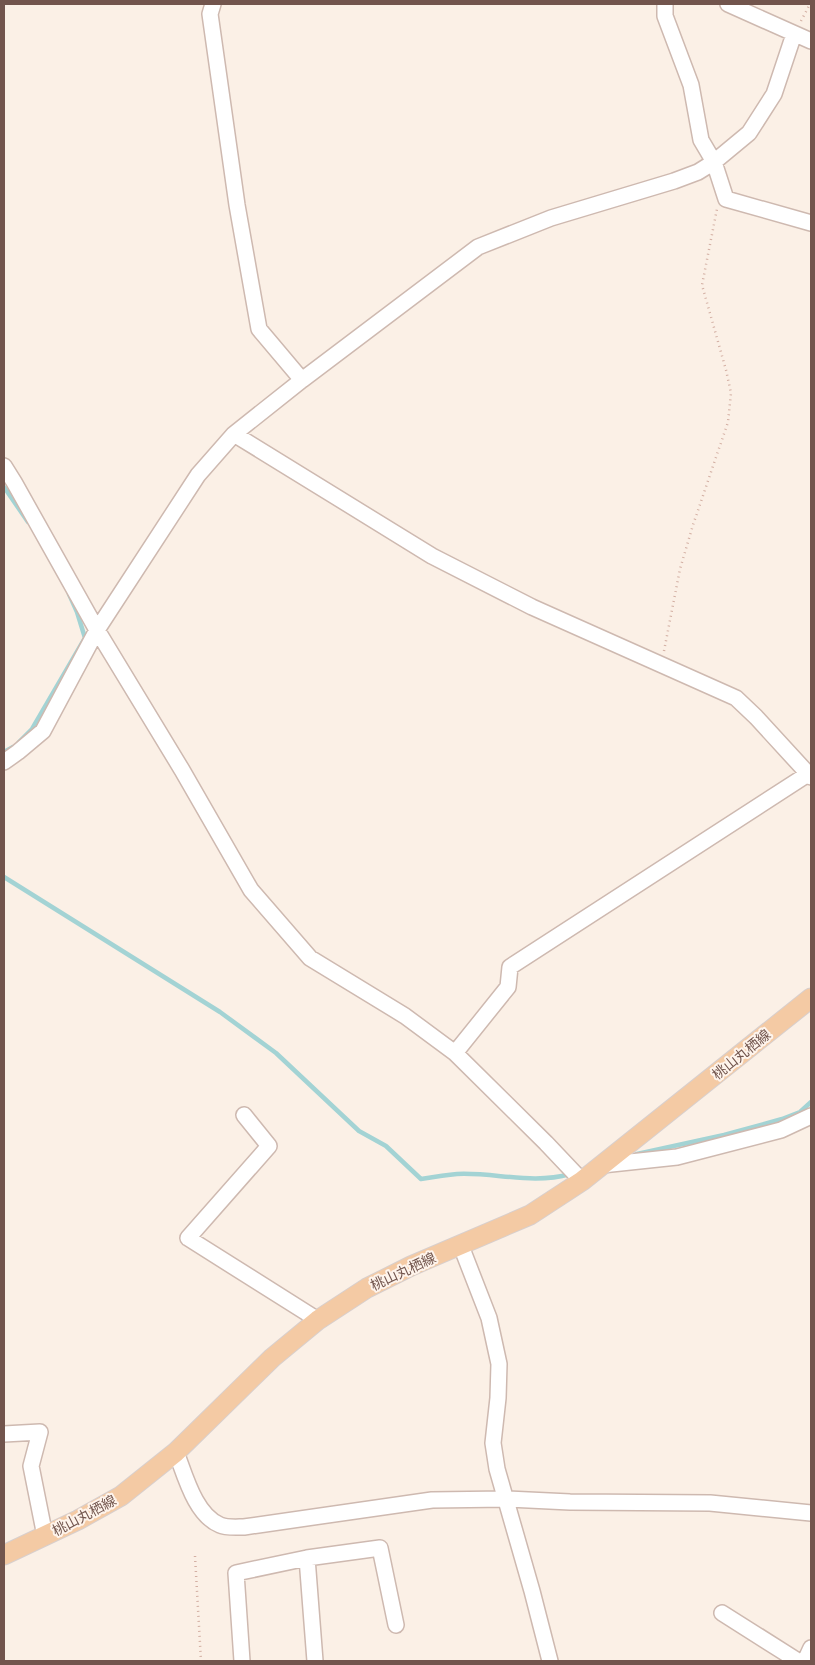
<svg xmlns="http://www.w3.org/2000/svg" width="815" height="1665" viewBox="0 0 815 1665" font-family="'Titillium Web','Noto Sans JP',sans-serif">
<rect width="100%" height="100%" fill="#fbf0e6"/>
<g fill="none" stroke-linecap="round" stroke-linejoin="round">
<path stroke="#a3d3d4" stroke-width="4.5" d="M4,487L28,522
M19,742L32,729L85,638L77,612L69,594
M4,752L13,747
M4,877L220,1012L276,1053L359,1131L386,1146L421,1179C433,1177 445,1175 457,1174C495,1172 532,1185 570,1174
M637,1154L724,1135L782,1119L800,1112L811,1102"/>
<g stroke="#ceb9b0" stroke-width="18">
<path id="minor" d="M213,4L210,14L237,205L259,329L302,380
M665,4V16L691,85L701,140L714,162L726,199L811,223
M728,4L811,41
M234,434L432,556L532,607L736,698L756,717L811,777
M4,466L14,482L97,630L182,770L251,890L310,958L405,1016L455,1053L546,1143L582,1181
M4,762L18,752L43,731L97,630L198,475L234,434L302,380L478,247L551,218L674,181L698,172L714,162L749,133L774,94L794,34
M455,1053L508,987L510,967L808,774
M244,1115L269,1146L188,1238L318,1320
M602,1165L677,1157L781,1130L811,1116
M461,1246L489,1318L499,1364L498,1398L493,1443L497,1469L532,1591L550,1661
M4,1434L40,1432L31,1466L45,1536
M176,1452C185,1475 195,1515 220,1525C226,1528 237,1527 244,1527L432,1500L506,1499L570,1502L710,1503L811,1513
M307,1558L380,1548L396,1625
M722,1613L798,1661
M242,1661L236,1573L307,1558L315,1661
M805,1661L811,1648"/>
</g>
<g stroke="#d8cfcd" stroke-width="21">
<path id="major" d="M4,1555L78,1520L121,1496L176,1452L272,1358L318,1320L367,1288L411,1266L530,1215L582,1181L811,998"/>
</g>
<path stroke="#d3afa3" stroke-width="2.5" stroke-dasharray="1 4" stroke-linecap="butt" d="M801,21L810,4
M664,651L680,569L693,525L728,422L731,393L726,370L702,285L717,209
M195,1556L201,1661"/>
<use href="#minor" stroke="#fff" stroke-width="15"/>
<use href="#major" stroke="#f4caa4" stroke-width="19"/>
</g>
<g text-anchor="middle" dominant-baseline="central" stroke-width="4" stroke-linejoin="round" paint-order="stroke">
<g font-size="14" fill="#72554d" stroke="#fef4ec">
<text transform="translate(741 1054) rotate(-39)">桃山丸栖線</text>
<text transform="translate(403 1271) rotate(-25)">桃山丸栖線</text>
<text transform="translate(84 1515) rotate(-28)">桃山丸栖線</text>
</g>
</g>
<rect width="815" height="1665" fill="none" stroke="#72554d" stroke-width="10"/>
</svg>
